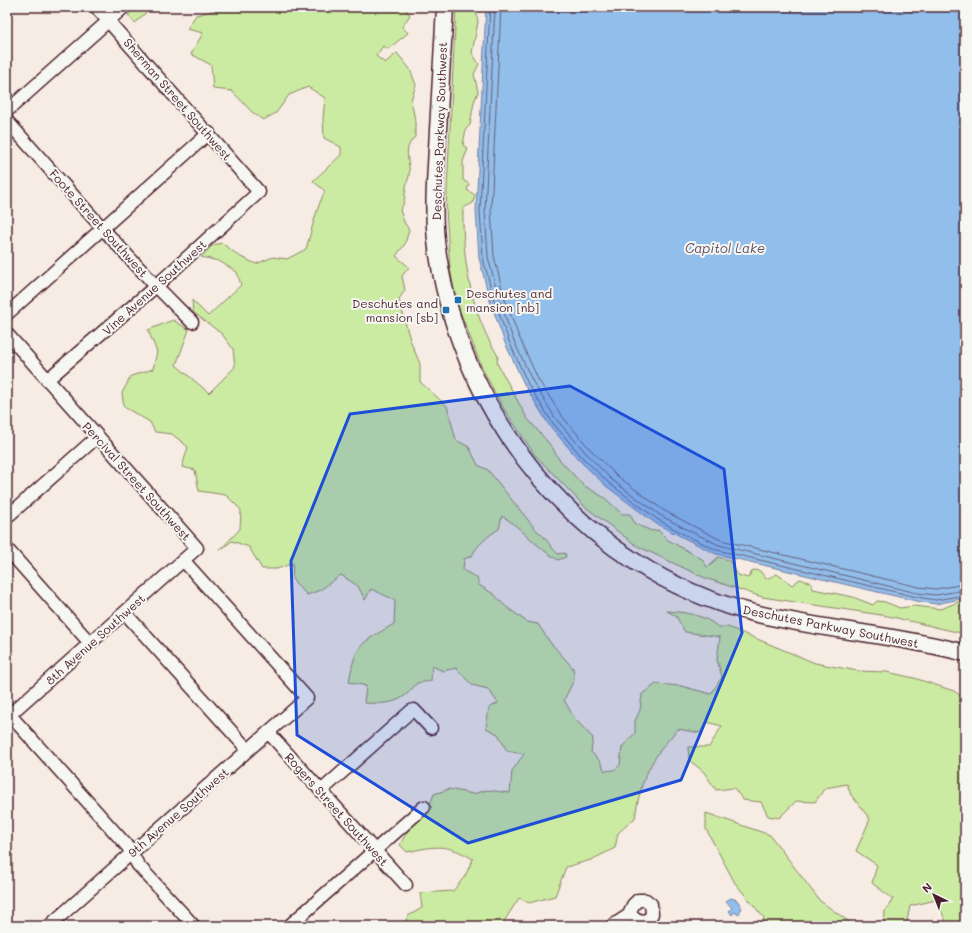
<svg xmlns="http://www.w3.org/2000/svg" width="972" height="933" viewBox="0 0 972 933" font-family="Mali,sans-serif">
<rect width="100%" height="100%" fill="#f6ece3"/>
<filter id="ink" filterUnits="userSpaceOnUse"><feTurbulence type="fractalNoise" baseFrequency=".025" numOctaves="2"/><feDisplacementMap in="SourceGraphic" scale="8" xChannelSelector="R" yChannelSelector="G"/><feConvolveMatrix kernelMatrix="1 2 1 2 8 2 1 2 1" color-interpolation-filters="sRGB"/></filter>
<g filter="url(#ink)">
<path fill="#cceba2" stroke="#8b8566" d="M137,7H152L135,23L128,15Z
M228,7H404L410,15L402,27L408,33L388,49L383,46L376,56L385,63L397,53L410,69L416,85L411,100L415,120V137C401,150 411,161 409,175C409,179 406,183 406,187C404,198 406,201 400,210L404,222L409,230L405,244L396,256L409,267L402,276L405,290L399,299L410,340L420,364V382L447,406L456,440L469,447L478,465L488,470L536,530C547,537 548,545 558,554L565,553L566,557L558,560C537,548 522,528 502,516L499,529C490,534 476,546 472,556L464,559L463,570L477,578L479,585L495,595L504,605L527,622L538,624L549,641L573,668L574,680L564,700L575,719L593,738L591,752L600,761L605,771L614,770L620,765L622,747L635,733V721L640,710L642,694L656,684L681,686L711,694L722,677L717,660L720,637L685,632L676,616L667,611C685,612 705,615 718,627H728L815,663L858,671L887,672L914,678L954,691L965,699V926H943L946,921L936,900L910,906L907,921L909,926H884L885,911L893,899L872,883L877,865L856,851L870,819L851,795L847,784L825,788L815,802L796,801L779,818L768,816L761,802L743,800L734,788L716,790L704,772L689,760L688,747H709L722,726L707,722L700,733L678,729C651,759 641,777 635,818L618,833L615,848L591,860L566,867L555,896L529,903L519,898L501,926H403L408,916L422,908L420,893L453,891L465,876L473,859C446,843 435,846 407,852L400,845L409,828L427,812L434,794L449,789L473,794L487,790L510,793L512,771L524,754L507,751L498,734L486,728L489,708L498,703L488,689L472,685L456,668L443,671L432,666L431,681L417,683C400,704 391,704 364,703L366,686L349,682C356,642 360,644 394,624L395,600L371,589L365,600L358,586L341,575L320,590L307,595L292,579L293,563L277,569H262L249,547L232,541L219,551L240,529L241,510L226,495L199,491L195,470L182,467L188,447L172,434L155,432L150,422L124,407L122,393L131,376L153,369L157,352L148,330L173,320L189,330L176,365L209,393L235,367L233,349L222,334L193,312L192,300L208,316L241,285L237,272L219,261L201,257L213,245L222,243L239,256L256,264L273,257L287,259L306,249C312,229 316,209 325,191L313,181L341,155V147L324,138L323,118L325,98L308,87L289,95L276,113L263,120L253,113L232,91L213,89L211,65L191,54L203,33L187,29L196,15Z
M456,7H475L478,22L472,53L479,64L474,74L478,92L474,102L470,125L466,129L463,145L468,149L463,161V180L469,184L467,190L475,195L473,203L463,208C462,258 471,314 498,356L497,363L527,418L552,447L558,458L583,485L605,498L622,514H630L635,524L652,531L658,530L668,540L702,559L707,567L711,565L718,557L729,560L738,575L748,578L753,570L760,571L766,579L777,574L792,585L800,579L811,583L813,589L853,597L873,605L877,601L885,602L900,608L914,606L941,609L965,599V634L888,616L762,597L705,578L637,546L584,506L535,455L504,409L483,370L456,301L450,268L446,209Z
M706,813L770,835L820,901L855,926H763L764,918L735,883L706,829Z"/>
<path fill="#92beeb" stroke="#757e9e" d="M486,7H965V598L936,604L916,601L716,554L684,538L655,523L606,486L579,460L549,425L525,386L505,343L490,301L479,258L476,210Z
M731,898L737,900L741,906L740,912L738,915L735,912L732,915L729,911L732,908L726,901Z"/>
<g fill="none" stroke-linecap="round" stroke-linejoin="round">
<path stroke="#675f78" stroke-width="1" d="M490,7L480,210L483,258L494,300L509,341L528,384L552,422L582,457L609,483L657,519L685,535L717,550L917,597L936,600L965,595
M495,7L485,210L488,257L499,299L513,339L533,382L556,419L586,453L612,480L660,515L688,530L719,545L917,593L936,595L965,590
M501,7L491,210L494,256L504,297L519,337L538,379L561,415L590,449L616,475L663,510L691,525L721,540L919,587L936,589L965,584"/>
<g stroke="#4a1f2b" stroke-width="15">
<path id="street" d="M7,111L124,7
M7,121C68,189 127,259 192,322
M7,314L209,133
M7,334L197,548L7,717
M47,380L156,286L259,192L96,7
M7,517L97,437
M7,549L90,643
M125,613L248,750
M10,715L128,847L138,865L194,926
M268,732L406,885
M321,791L411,711L414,710L431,728
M638,900H646L651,904L652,914L648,920L641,921L629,915L633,905Z
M49,926L307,698L183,560
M289,926L424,807
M612,926L629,915"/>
</g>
<g stroke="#4a1f2b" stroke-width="19">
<path id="secondary" d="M445,7C442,54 440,101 437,148C435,183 432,220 438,255C463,421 585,570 750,612C820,630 894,634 965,653"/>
</g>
<use href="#street" stroke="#f6f6f2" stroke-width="12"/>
<use href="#secondary" stroke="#f6f6f2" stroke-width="16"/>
</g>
</g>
<path fill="#1d4ed8" fill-opacity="0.2" stroke="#1d4ed8" stroke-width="3" stroke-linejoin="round" d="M570,386L724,469L742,633L681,780L468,843L297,735L291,561L350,414Z"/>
<g fill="#1f6fb2" stroke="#f6f6f2" stroke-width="1.5">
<rect x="454" y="296" width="8" height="8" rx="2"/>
<rect x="442" y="306" width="8" height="8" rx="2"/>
</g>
<g text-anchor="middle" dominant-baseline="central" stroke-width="4" stroke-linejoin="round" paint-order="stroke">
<g font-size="12" fill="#4a1f2b" stroke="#f6f6f2">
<text transform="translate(178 99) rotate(49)">Sherman Street Southwest</text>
<text transform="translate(439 131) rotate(-88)">Deschutes Parkway Southwest</text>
<text transform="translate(99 223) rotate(48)">Foote Street Southwest</text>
<text transform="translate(154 287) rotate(-42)">Vine Avenue Southwest</text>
<text transform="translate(137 481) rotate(48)">Percival Street Southwest</text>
<text transform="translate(831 626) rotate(11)">Deschutes Parkway Southwest</text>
<text transform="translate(95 639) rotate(-42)">8th Avenue Southwest</text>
<text transform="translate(337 809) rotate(48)">Rogers Street Southwest</text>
<text transform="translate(178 812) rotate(-41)">9th Avenue Southwest</text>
</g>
<g font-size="12" fill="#4a1f2b" stroke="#f6f6f2" text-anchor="start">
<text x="466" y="293">Deschutes and<tspan x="466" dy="14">mansion [nb]</tspan></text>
<text x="438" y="303" text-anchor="end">Deschutes and<tspan x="438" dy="14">mansion [sb]</tspan></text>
</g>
<g font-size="13" font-style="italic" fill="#604f65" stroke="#f6f6f2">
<text x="725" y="247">Capitol Lake</text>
</g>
</g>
<rect width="972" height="933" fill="none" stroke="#f6f6f2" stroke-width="24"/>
<rect x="12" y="12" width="948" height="909" fill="none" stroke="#4a1f2b" stroke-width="1.5" filter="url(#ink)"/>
<g transform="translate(934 895) rotate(317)" stroke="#f6f6f2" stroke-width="3" paint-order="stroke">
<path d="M0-3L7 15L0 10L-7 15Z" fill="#4a1f2b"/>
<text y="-6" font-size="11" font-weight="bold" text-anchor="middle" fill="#4a1f2b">N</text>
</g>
</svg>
